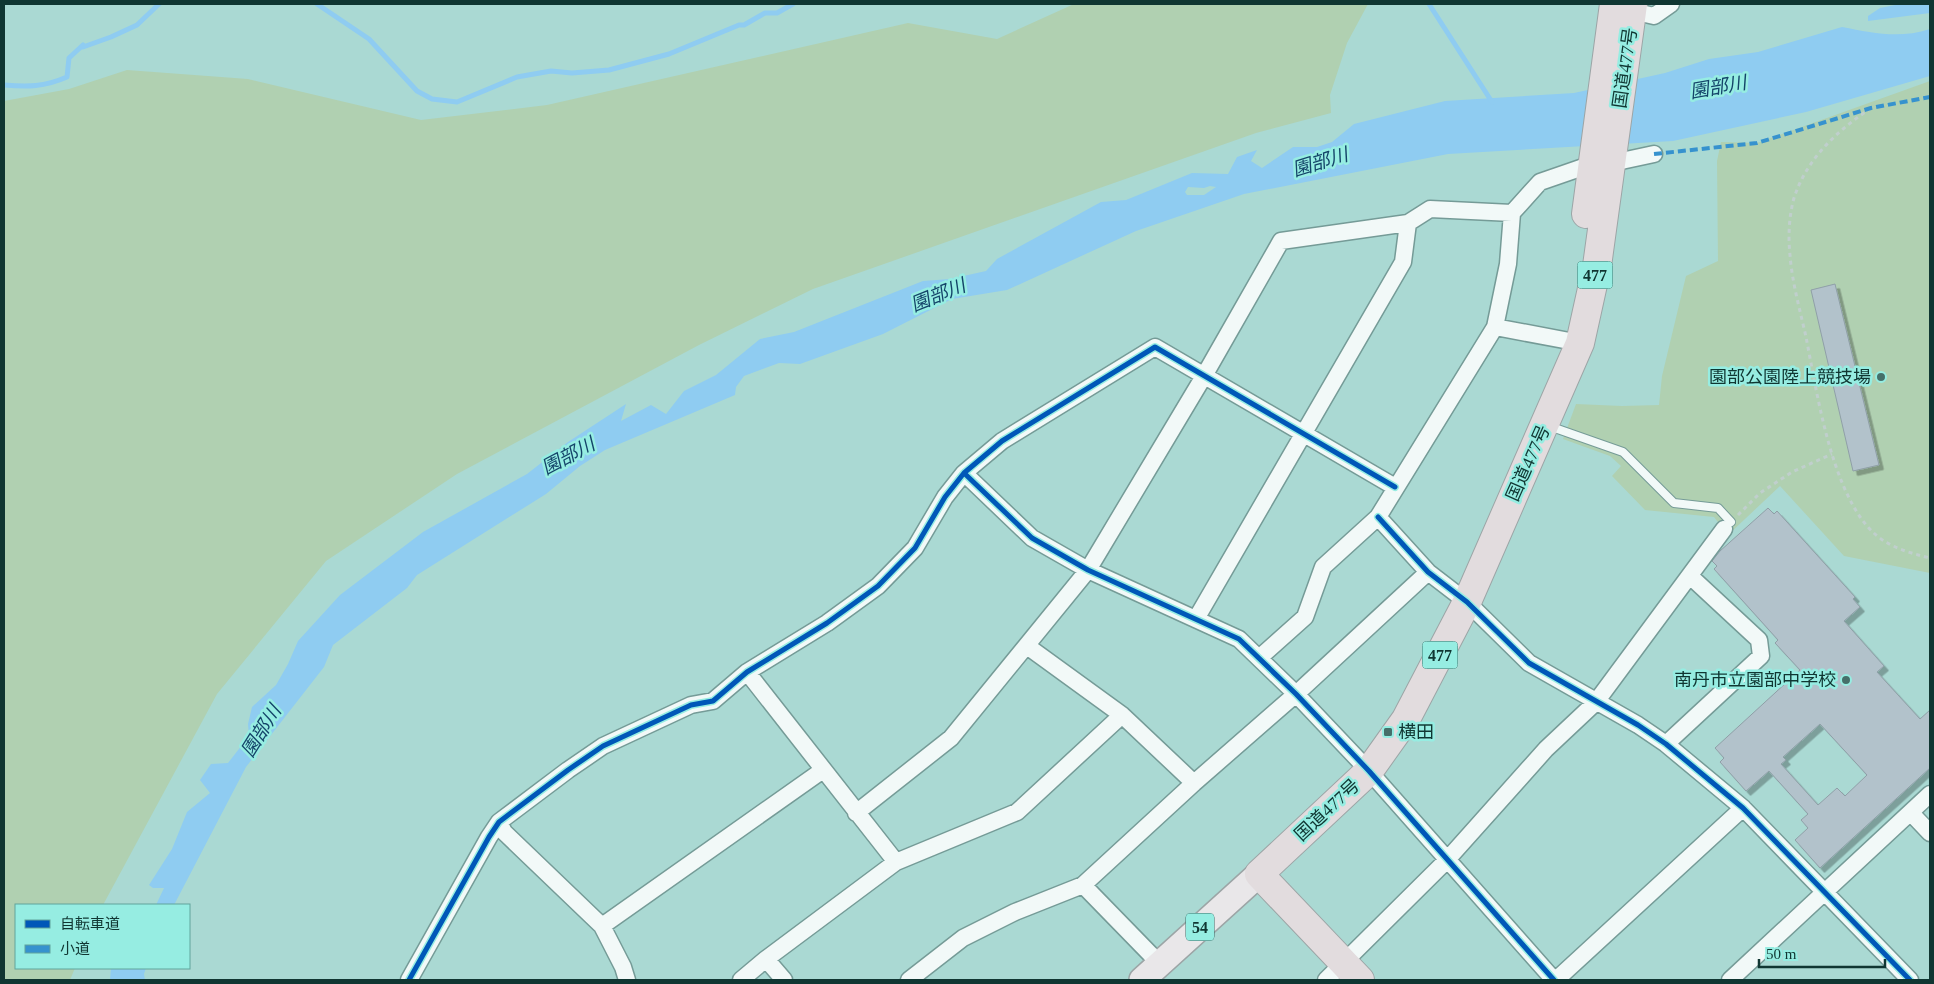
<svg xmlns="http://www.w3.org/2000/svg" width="1934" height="984" viewBox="0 0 1934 984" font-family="'Times New Roman','Noto Sans JP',serif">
<defs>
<filter id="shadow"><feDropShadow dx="4.5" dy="4.5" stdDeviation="0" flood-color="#0004"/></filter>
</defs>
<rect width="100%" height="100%" fill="#aad9d3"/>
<path fill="#b0d0b1" d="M1074,4H1368L1347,43L1330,95L1331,113L1256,133L813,289L699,345L457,474L326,561L217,694L103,905H16V968H75L70,980H4V101L69,89L127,70L248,79L421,120L547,105L908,23L997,39Z
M1930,81V573L1844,556L1780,486L1728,535L1714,517L1645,510L1612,476L1621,466L1610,456L1563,439L1576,404L1622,406L1659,405L1662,376L1686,276L1718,261L1717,161L1721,142L1757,143Z"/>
<path fill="#8fccf1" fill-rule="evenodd" d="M1900,4H1930V13L1868,21V16L1880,8Z
M1842,27C1873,33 1899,39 1930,29V76L1806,112L1673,141L1448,154L1244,194L1136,231L1007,290L952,299L883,334L800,364L779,363L744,376L736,387L735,395L605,450L580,466L546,494L417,575L407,588L333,645L324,667L246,767L174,905H156L164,888H153L149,885L172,849L187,812L210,793L200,780L211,764L228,763L249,736L248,724L252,707L276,685L288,664L298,641L340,595L423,532L527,474L568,442L626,404L621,421L651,405L666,414L684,391L716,375L760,339L794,332L923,281L950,279L986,271L997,259L1101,202L1126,200L1192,173L1228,174L1237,157L1257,150L1251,161L1262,168L1293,147H1317L1332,142L1354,124L1445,101L1574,93L1665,73L1709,59L1758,52ZM1210,186L1216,187L1204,195H1187L1185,192L1188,187L1204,188Z
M111,968H146L144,974L145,980H110Z"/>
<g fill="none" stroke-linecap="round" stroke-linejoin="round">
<path stroke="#8fccf1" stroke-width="5" d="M317,4L369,39L417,91L432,99L457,102L517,77L551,71L572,73L609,70L669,54L739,25H744L765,13H777L793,4
M1429,4L1492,102
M4,85C28,87 44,87 67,77L69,58L83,45V47L111,37L137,25L159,4"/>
</g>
<path fill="#b2c2cb" stroke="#8f9fa7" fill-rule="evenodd" filter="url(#shadow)" d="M1835,284L1879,465L1853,471L1811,290Z
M1768,508L1774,514L1777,511L1855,597L1853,599L1860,607L1844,621L1884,666L1877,672L1920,719L1930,710V768L1820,868L1795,840L1808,828L1801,820L1808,814L1769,771L1746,791L1720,762L1724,758L1715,748L1800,670L1775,643L1778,640L1714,569L1717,566L1712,561L1720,551ZM1820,724L1867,775L1845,796L1837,788L1818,805L1781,764L1786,760L1783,757Z"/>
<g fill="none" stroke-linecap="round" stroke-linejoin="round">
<g stroke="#759b97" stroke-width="10">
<path id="lane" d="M1549,426L1623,452L1674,503L1718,508L1731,522"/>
</g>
<g stroke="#759b97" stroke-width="19">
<path id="street" d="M1626,8L1632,11L1654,16L1671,4
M1495,327L1580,343
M964,473L1032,538L1088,570L1239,639L1296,694L1369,771L1554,980
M1378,517L1428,572L1467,602L1529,663L1638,725L1666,744L1743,808L1910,980
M1196,619L1403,262L1408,223
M1027,646L1122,715L1194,783
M1259,658L1305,617L1323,567L1378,517L1495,327L1508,264L1512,213L1540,182L1592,164L1612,163L1654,154
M747,672L896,862
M1666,744L1761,656L1759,640L1690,576
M856,813L951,738L1088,570L1204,376L1281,241L1408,223L1430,209L1512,213
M1911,813L1930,833
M499,822L504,832L602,926L623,967L627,980
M1083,885L1159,963
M602,926L823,770
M766,959L784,980
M409,980L489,837L499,822L568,770L603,746L691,705L713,701L747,672L827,623L878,586L915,548L945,497L964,473L1002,441L1155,347L1395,487
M741,980L766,959L896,862L1017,812L1122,715
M909,980L963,938L1015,912L1083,885L1194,783L1296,694L1428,572
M1326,980L1446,861L1546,749L1596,702L1724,529
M1556,980L1743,808
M1730,980L1930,794"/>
</g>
<g stroke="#9ca5a6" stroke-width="28">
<path id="primary" d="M1142,980L1259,874"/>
</g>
<g stroke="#9ca5a6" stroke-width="30">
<path id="highway" d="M1586,214L1614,4
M1360,980L1259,874L1369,771L1406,719L1467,602L1580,343L1597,266L1633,4"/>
</g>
<path stroke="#c0cfcd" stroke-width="3" stroke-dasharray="4 4" stroke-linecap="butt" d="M1871,108C1837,131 1807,158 1794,198C1789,216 1788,236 1790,255C1792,282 1800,310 1806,337C1817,393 1830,482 1867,526C1884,546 1906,552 1930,558
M1738,515L1760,493L1792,472L1832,454"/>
<use href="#lane" stroke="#f2f9f8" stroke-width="8"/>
<use href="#street" stroke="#f2f9f8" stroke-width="16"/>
<use href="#primary" stroke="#e9e7e9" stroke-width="25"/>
<use href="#highway" stroke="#e2dcde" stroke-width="28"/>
<path stroke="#3692ce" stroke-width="4" stroke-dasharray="8 4" stroke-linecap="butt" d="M1654,154L1757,143L1871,108L1930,97"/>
<g stroke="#96ede2" stroke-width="8">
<path id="cycleway" d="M964,473L1032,538L1088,570L1239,639L1296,694L1369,771L1554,980
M1378,517L1428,572L1467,602L1529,663L1638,725L1666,744L1743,808L1910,980
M409,980L489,837L499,822L568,770L603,746L691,705L713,701L747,672L827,623L878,586L915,548L945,497L964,473L1002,441L1155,347L1395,487"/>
</g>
<use href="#cycleway" stroke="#0057b8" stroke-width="5"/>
</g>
<g fill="#466f6a" stroke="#96ede2" stroke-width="2">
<circle cx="1881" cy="377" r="5"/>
<circle cx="1846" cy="680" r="5"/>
<rect x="1383" y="727" width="10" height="10" rx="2.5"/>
</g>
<g text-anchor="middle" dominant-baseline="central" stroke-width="5" stroke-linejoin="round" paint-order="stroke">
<g fill="#96ede2" stroke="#386d67" stroke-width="1">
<rect x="1577.5" y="261.5" width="35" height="27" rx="4"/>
<rect x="1422.5" y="641.5" width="35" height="27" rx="4"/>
<rect x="1186" y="913.5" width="28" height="27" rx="4"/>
</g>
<g font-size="16" font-weight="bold" fill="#103632">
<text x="1595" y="275">477</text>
<text x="1440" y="655">477</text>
<text x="1200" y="927">54</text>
</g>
<g font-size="18" fill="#103632" stroke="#96ede2">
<text transform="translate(1625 68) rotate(-82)">国道477号</text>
<text transform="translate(1528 463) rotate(-66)">国道477号</text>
<text transform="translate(1327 810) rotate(-43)">国道477号</text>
</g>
<g font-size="18" fill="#103632" stroke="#96ede2" text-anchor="end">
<text x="1871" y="377">園部公園陸上競技場</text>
<text x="1836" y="680">南丹市立園部中学校</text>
<text x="1398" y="732" text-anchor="start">横田</text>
</g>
<g font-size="19" font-style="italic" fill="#144469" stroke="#96ede2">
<text transform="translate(1718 87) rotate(-10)">園部川</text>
<text transform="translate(1320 162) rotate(-17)">園部川</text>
<text transform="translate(938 295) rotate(-22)">園部川</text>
<text transform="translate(568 456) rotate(-28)">園部川</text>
<text transform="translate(261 731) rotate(-58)">園部川</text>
</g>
</g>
<rect width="1934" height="984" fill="none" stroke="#103632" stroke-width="10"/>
<rect x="15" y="904" width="175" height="65" fill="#96ede2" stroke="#60a49c"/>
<rect x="25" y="920" width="25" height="8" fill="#0057b8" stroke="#60a49c"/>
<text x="60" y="929" font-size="15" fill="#103632">自転車道</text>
<rect x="25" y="945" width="25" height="8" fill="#3692ce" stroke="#60a49c"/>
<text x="60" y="954" font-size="15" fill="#103632">小道</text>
<path d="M1759 959v8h126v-8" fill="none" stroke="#103632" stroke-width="2.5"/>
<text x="1766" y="959" font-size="15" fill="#103632" stroke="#96ede2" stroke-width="4" paint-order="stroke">50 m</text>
</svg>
